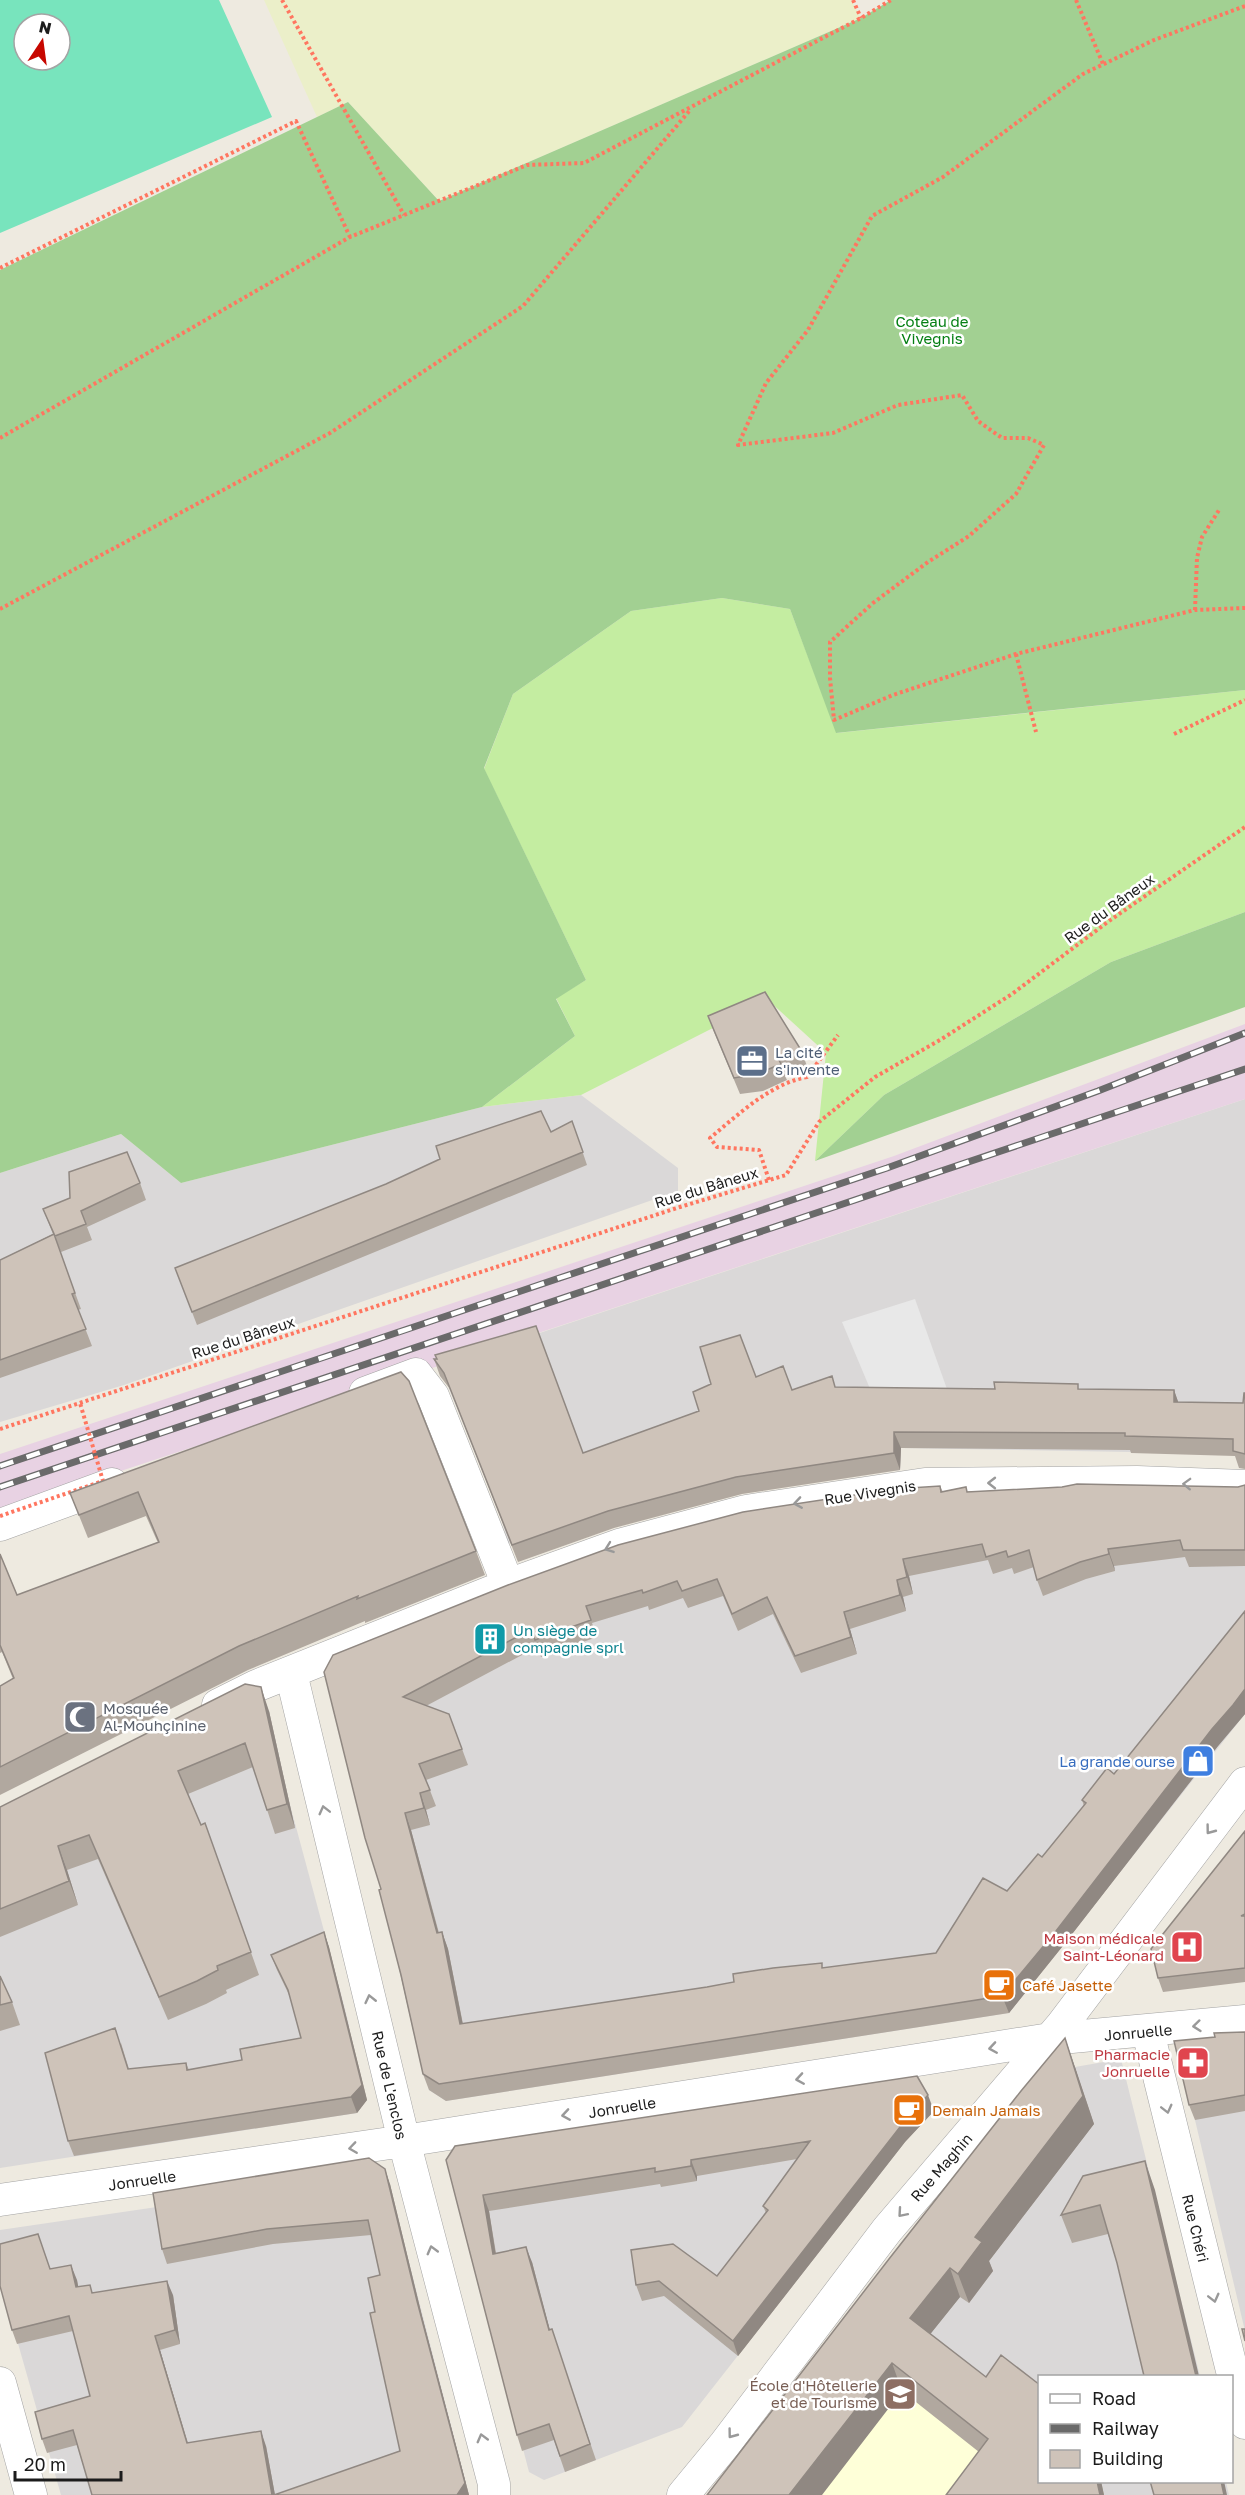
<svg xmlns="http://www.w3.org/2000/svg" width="1245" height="2495" viewBox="0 0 1245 2495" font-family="'Golos Text',sans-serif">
<rect width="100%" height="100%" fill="#eeeae0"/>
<path fill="#dad8d8" d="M581,1095L678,1168V1191L124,1385L0,1422V1173L121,1134L181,1183L482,1107Z
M1245,1099V1454L901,1448L900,1470L766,1486L530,1546L508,1543L501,1518L440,1366Z
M1245,1505V1714L1009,2013L446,2101L429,2090L378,1877L338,1674L506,1602Z
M252,1707L269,1711L289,1801L344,2005L349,2025L357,2113L0,2168V1836Z
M1245,2047V2331L1195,2120Z
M1121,2059L1200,2376H1040L1039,2405H996L933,2356L899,2287L1075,2067Z
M905,2142L682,2427L544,2480L529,2472L507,2387L461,2161Z
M232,2196L401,2231L469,2495H61L0,2280V2230Z
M1101,2482H1226L1229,2495H1104Z"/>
<path fill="#e8d2e3" d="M1245,1024V1099L0,1511V1454L894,1156Z"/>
<path fill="#feffd8" d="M882,2312L1040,2482H1101L1104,2495H740Z"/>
<path fill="#ebefc9" d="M264,0H851L861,18L439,201L348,102L317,117Z"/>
<path fill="#c4eda1" d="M722,598L790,609L837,733L1245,690V912L1111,962L884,1095L815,1161L826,1053L768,1000L581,1095L482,1107L575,1036L556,998L586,980L484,769L513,694L631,611Z"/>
<path fill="#a2d092" d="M891,0H1245V690L836,733L790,609L722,598L631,611L513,694L484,768L586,980L556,999L575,1036L482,1107L181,1183L121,1134L0,1173V270L348,102L439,201L861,18Z
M1245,912V1007L815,1161L884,1095L1111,962Z"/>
<path fill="#78e4bd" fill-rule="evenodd" d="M0,0H219L272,117L0,233ZM24,24H60V60H24Z"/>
<path fill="#e8e8e8" d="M915,1299L953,1406L876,1403L842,1322Z"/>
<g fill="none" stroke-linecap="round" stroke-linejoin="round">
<g stroke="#a3a3a3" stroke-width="33">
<path id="street" d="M365,1393L416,1374L433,1396L508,1585
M0,1525L112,1484
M291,1673L404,2141L494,2484V2495
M218,1705L256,1686L508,1585L619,1545L746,1511L925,1484L1137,1482L1245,1486
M1148,2032L1245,2423
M0,2200L404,2141L1050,2039L1245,2021
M0,2383L31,2495
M683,2495L725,2444L887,2230L1062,2025L1245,1783"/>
</g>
<path stroke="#ff7660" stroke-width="4" stroke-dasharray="3 3" stroke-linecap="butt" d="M282,0L404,215
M853,0L861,18
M1076,0L1103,64
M1245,6L1154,40L1083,74L943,177L872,216L808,330L766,383L738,445L833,433L898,405L962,395L978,421L1002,438H1028L1044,445L1016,494L969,536L928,562L873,603L830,642V678L834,720L893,695L1016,654L1195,610L1245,608
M0,268L296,121L350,237
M0,438L350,237L527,165L584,163L861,18L891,0
M0,609L330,433L523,306L691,109
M1195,610L1197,558L1202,537L1219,510
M1016,654L1036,732
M1174,734L1245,700
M769,1180L759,1150L717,1147L710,1138C739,1114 770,1084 807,1077L838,1035
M0,1429L680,1207L786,1175L819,1122L875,1077L940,1040L1012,994L1109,921L1245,827"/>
<use href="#street" stroke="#fff" stroke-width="32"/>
<g stroke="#6a6a6a" stroke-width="7">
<path id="rail" d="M0,1466L887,1168L1098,1091L1245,1033
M0,1487L1245,1069"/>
</g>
<use href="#rail" stroke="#fff" stroke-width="4.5" stroke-dasharray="14" stroke-linecap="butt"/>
<path stroke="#ff7660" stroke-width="4" stroke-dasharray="3 3" stroke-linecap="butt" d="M0,1516L103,1481L80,1403"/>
</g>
<path fill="#b1a89f" d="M708,1016L801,1050L807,1066L785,1076L787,1080L763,1091L740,1094L714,1032Z
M572,1121L587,1165L197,1325L175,1268L551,1132Z
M140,1183L146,1200L87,1227L92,1240L61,1252L55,1238L81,1309L78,1310L92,1346L0,1378V1260L53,1234L43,1209Z
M434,1359L583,1453L699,1411L756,1377L792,1390L835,1387L995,1389H1080L1174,1390L1178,1402L1243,1403L1245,1393V1469L1239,1468L1235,1456L1131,1453L1130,1450L901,1448L900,1470L742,1494L614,1528L518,1562L450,1389L440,1376Z
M401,1372L476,1551L485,1575L365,1623V1621L248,1670L0,1795V1686L13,1679L2,1652L0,1653V1554L17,1595L158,1543L146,1516L88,1538L70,1493Z
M1245,1485V1566L1189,1567L1185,1557L1114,1566L1115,1571L1086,1579L1043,1596L1037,1580L1034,1567L1014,1574L1012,1568L993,1574L988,1560L909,1576L913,1594L903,1597L906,1611L850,1629L857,1654L801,1673L773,1614L738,1631L723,1596L688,1608L683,1598L649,1610L648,1606L592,1623L597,1637L541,1657L537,1647L426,1706L449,1714L468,1765L426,1780L436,1806L426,1810L430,1825L411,1830L439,1933L442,1932L448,1949L463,2024L707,1987L823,1968L936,1953L1007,1891L1042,1857L1084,1806L1082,1800L1114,1774L1245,1611V1714L1218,1746L1062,1947L1009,2013L446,2101L429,2090L423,2074L381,1889L324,1672L940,1486L943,1492L1238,1487Z
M269,1711L295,1828L275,1834L253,1767L188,1794L201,1825L205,1823L259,1975L226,1990L227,1993L206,2004L168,2020L98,1859L67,1870L78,1905L0,1937V1807Z
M1245,1831V1982L1163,1992L1158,1978Z
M324,1932L329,1947L367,2100L357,2113L74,2156L68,2141L121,2043L129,2069L186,2063L189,2070L242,2060L301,2038L291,1999L277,1970L271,1955Z
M0,1976L12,2002L20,2025L0,2031Z
M1245,2032V2111L1195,2120L1189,2105L1215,2037Z
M1075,2067L1094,2124L989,2261L993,2271L969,2303L960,2297L930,2334L1101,2481L1104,2495H946L979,2452L902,2391L707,2495Z
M934,2111L905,2142L738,2356L664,2296L642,2301L636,2285L631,2250L717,2276L766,2213L763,2206L797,2159L697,2176V2181L661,2187L660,2184L489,2211L496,2253L532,2262L550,2330L552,2329L557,2345L596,2460L565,2472L554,2440L522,2451L517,2435L446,2160Z
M390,2184L422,2316L469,2495H92L77,2445L47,2453L42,2439L90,2396L73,2331L17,2344L12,2330L38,2234L50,2269L77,2280L78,2287L93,2293L173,2295L180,2344L160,2350L188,2443L266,2446L275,2495L400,2451L375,2312L380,2275L371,2235L273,2244L167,2264L162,2249Z
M1155,2190L1117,2263L1108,2234L1072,2243L1061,2215Z"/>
<path fill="#908882" d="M1174,1390L1180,1407L1174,1402Z
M894,1432L901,1448L900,1470L894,1453Z
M1108,1549L1114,1566L1115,1571L1109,1554Z
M903,1559L909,1576L913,1594L907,1577Z
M897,1580L903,1597L906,1611L900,1595Z
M844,1612L850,1629L857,1654L851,1637Z
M261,1687L269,1711L295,1828L287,1804Z
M1245,1689V1714L1218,1746L1062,1947L1009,2013L1002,1996L1212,1729Z
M420,1793L426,1810L430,1825L424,1808Z
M405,1813L411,1830L443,1950L437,1933Z
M58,1846L67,1870L78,1905L69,1881Z
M324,1932L329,1947L367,2100L357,2113L351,2097Z
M442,1932L448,1949L466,2041L460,2024Z
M1065,2038L1075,2067L1094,2124L989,2261L993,2271L969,2303L958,2274Z
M928,2095L934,2111L905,2142L738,2356L733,2341L900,2127Z
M691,2160L697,2176V2181L691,2166Z
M1145,2161L1155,2190L1199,2376H1196Z
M385,2169L390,2184L422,2316L469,2495H457L417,2301Z
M483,2195L489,2211L498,2269L493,2254Z
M526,2247L532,2262L554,2346L549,2330Z
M71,2265L77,2280L81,2302L76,2287Z
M950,2268L960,2297L920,2347L910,2318Z
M167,2281L173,2295L180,2344L175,2330Z
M155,2336L160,2350L192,2458L187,2443Z
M892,2363L902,2391L822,2495H789Z
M261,2431L266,2446L275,2495H272Z
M1097,2481H1101L1104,2495H1100Z
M1221,2481H1224L1227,2495H1224Z"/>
<path fill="#cec3b9" stroke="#908882" stroke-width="1.5" d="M765,992L801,1050L779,1060L781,1064L757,1074L734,1078L708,1016Z
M541,1111L551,1132L572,1121L583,1152L192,1312L175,1268L386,1184L440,1159L436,1146Z
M127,1152L140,1183L81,1211L86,1224L55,1236L43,1209L70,1198L69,1172Z
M54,1234L75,1293L72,1294L86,1329L0,1360V1260Z
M536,1326L583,1453L699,1411L693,1392L711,1384L700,1347L740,1335L756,1377L783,1366L792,1390L832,1376L835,1387L995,1389L994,1382L1078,1384V1389L1174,1390V1402L1243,1403L1244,1393H1245V1454L1233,1451V1439L1125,1436V1433L894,1432V1453L736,1477L608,1511L512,1545L444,1373L434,1359H437L435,1355Z
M401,1372L409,1381L476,1551L357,1599L358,1596L239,1646L0,1767V1686L14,1678L0,1645V1554L17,1595L159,1542L138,1492L79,1515L70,1493Z
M1077,1484L1238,1487L1245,1485V1550H1183L1180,1540L1108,1549L1109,1554L1080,1562L1037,1580L1029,1550L1008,1557L1006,1551L986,1557L982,1544L903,1559L907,1577L897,1580L900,1595L844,1612L851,1637L795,1656L767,1597L732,1614L717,1579L682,1591L677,1581L643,1593L642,1590L586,1606L591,1620L535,1640L532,1629L403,1697L449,1714L462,1749L419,1764L430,1790L420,1793L424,1808L405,1813L437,1933L442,1932L460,2024L707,1987L734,1982L733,1974L773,1968L822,1963V1968L936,1953L983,1878L1007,1891L1038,1854L1042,1857L1086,1803L1082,1800L1107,1768L1114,1774L1245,1611V1689L1233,1705L1212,1729L1056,1931L1002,1996L439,2084L423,2074L401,1975L379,1890L381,1889L365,1838L324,1672L333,1655L508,1585L618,1545L743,1512L894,1489L940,1486L941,1492L966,1487L967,1492L1062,1487Z
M245,1684L261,1687L287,1804L267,1810L245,1743L178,1771L201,1825L205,1823L251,1952L217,1966L218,1970L197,1981L159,1997L89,1835L58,1846L69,1881L0,1909V1807Z
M1245,1831V1914L1241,1916H1245V1968L1158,1978L1151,1949Z
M324,1932L362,2085L351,2097L68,2141L45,2053L115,2028L128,2069L186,2063L187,2070L242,2060L240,2049L301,2038L288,1990L271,1955Z
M0,1976L12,2002L0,2005Z
M1245,2032V2095L1189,2105L1174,2041L1215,2037L1214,2033Z
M1065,2038L1083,2096L975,2237L982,2242L958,2274L950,2268L910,2318L986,2377L1001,2355L1040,2385V2481H1097L1100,2495H946L988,2439L892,2363L789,2495H707L889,2259L1021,2091Z
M917,2076L928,2095L900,2127L733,2341L659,2281L636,2285L631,2250L673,2244L717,2276L768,2210L763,2206L810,2141L691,2160V2166L655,2172V2168L483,2195L493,2254L526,2247L549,2330L552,2329L590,2444L560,2456L549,2424L517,2435L446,2160L455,2146Z
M369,2158L385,2169L417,2301L465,2483L457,2495H274L400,2451L370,2313L375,2312L368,2278L380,2275L368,2220L267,2229L162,2249L153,2193Z
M1145,2161L1196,2376H1144L1117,2263L1100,2205L1061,2215L1083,2176Z
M38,2234L50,2269L71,2265L76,2287L90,2285L92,2293L167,2281L175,2330L155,2336L187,2443L261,2431L272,2495H92L73,2430L42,2439L35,2412L90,2396L69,2316L12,2330L0,2286V2244Z
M1242,2329H1245V2341Z
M1150,2481H1221L1224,2495H1154Z"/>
<defs><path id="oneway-chevron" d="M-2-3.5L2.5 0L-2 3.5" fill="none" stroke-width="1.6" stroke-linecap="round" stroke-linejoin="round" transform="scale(1.5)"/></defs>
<g stroke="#999">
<use href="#oneway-chevron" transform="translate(992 1483) rotate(180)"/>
<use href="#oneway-chevron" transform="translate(1187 1484) rotate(-178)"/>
<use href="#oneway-chevron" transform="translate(798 1503) rotate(171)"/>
<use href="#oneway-chevron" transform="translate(609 1548) rotate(160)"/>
<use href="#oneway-chevron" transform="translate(324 1810) rotate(-104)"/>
<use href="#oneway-chevron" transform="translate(1210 1830) rotate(127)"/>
<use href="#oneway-chevron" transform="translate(370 1999) rotate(-103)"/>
<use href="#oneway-chevron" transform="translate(1197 2026) rotate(174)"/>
<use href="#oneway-chevron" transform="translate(993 2048) rotate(171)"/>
<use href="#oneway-chevron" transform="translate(800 2079) rotate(171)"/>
<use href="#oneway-chevron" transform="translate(1167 2109) rotate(76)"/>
<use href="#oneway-chevron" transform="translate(566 2115) rotate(171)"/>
<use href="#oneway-chevron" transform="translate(353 2148) rotate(172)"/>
<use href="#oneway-chevron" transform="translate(902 2213) rotate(131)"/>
<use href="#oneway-chevron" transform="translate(432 2250) rotate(-105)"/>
<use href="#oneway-chevron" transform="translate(1214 2298) rotate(76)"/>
<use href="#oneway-chevron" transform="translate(732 2434) rotate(127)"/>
<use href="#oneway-chevron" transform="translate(482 2438) rotate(-105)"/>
</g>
<defs>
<g id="office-square" transform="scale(1.725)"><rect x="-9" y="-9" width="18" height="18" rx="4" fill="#5c6f8a" stroke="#fff"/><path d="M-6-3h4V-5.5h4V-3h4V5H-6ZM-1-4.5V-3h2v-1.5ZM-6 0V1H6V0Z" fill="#fff"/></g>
<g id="building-square" transform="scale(1.725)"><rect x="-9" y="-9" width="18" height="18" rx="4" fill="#0f9aa8" stroke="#fff"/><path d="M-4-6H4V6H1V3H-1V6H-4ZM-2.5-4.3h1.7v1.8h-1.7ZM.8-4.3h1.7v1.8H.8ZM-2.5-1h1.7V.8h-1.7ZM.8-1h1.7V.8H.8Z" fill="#fff"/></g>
<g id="mosque-square" transform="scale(1.725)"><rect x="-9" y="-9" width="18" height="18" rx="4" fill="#6b7280" stroke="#fff"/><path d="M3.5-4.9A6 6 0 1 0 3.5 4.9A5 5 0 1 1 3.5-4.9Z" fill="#fff"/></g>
<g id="shop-square" transform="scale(1.725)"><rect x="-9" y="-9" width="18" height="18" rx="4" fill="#3f7fe0" stroke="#fff"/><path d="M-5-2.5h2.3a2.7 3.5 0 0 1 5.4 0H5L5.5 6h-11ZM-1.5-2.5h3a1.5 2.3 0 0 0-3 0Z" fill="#fff"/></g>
<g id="hospital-square" transform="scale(1.725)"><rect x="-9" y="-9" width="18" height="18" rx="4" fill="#e0444e" stroke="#fff"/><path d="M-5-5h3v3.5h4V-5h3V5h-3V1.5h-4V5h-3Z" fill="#fff"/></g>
<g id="cafe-square" transform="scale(1.725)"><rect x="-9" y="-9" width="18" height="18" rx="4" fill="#e8710a" stroke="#fff"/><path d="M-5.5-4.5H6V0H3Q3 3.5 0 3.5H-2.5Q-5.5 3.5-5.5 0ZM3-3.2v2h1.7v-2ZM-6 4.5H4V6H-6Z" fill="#fff"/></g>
<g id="pharmacy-square" transform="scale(1.725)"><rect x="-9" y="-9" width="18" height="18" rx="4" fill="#e0444e" stroke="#fff"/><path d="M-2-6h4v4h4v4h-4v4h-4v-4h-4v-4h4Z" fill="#fff"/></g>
<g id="school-square" transform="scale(1.725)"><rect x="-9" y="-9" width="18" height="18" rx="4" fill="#8d6e63" stroke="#fff"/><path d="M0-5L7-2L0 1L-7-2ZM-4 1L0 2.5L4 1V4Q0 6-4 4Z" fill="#fff"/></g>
</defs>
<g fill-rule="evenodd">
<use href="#office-square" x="752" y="1061"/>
<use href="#building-square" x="490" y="1639"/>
<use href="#mosque-square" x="80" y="1717"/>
<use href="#shop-square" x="1198" y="1761"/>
<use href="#hospital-square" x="1187" y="1947"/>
<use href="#cafe-square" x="999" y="1985"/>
<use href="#pharmacy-square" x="1193" y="2063"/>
<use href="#cafe-square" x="909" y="2110"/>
<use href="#school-square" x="900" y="2394"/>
</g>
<g text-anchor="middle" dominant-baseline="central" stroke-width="5" stroke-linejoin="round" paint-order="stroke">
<g font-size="15" fill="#047f12" stroke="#fff">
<text x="932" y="321">Coteau de<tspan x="932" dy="17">Vivegnis</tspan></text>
</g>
<g font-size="15" fill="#1c1c1c" stroke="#fff">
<text transform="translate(1109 908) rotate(-36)">Rue du Bâneux</text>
<text transform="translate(706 1187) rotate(-17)">Rue du Bâneux</text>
<text transform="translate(243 1337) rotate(-18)">Rue du Bâneux</text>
<text transform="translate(870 1492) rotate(-9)">Rue Vivegnis</text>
<text transform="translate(1138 2032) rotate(-5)">Jonruelle</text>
<text transform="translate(390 2085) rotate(77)">Rue de L'enclos</text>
<text transform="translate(622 2107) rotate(-9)">Jonruelle</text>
<text transform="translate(941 2167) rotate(-49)">Rue Maghin</text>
<text transform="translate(142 2180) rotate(-8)">Jonruelle</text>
<text transform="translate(1196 2228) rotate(76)">Rue Chéri</text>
</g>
<g font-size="15" fill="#4e5e75" stroke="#fff" text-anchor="start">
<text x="775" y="1052">La cité<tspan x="775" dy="17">s'invente</tspan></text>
</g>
<g font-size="15" fill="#0d838f" stroke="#fff" text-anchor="start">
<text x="513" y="1630">Un siège de<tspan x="513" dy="17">compagnie sprl</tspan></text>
</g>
<g font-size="15" fill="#5b616d" stroke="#fff" text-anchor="start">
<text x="103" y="1708">Mosquée<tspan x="103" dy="17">Al-Mouhçinine</tspan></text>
</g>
<g font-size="15" fill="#366cbe" stroke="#fff" text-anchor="end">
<text x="1175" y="1761">La grande ourse</text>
</g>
<g font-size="15" fill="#be3a42" stroke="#fff" text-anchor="end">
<text x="1164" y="1938">Maison médicale<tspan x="1164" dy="17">Saint-Léonard</tspan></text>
<text x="1170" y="2054">Pharmacie<tspan x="1170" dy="17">Jonruelle</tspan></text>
</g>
<g font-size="15" fill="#c56008" stroke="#fff" text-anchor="start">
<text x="1022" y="1985">Café Jasette</text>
<text x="932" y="2110">Demain Jamais</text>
</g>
<g font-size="15" fill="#785e54" stroke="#fff" text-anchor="end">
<text x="877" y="2385">École d'Hôtellerie<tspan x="877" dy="17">et de Tourisme</tspan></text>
</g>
</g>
<rect x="1038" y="2375" width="195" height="108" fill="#ffffff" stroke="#a4a4a4" stroke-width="1.5"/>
<rect x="1050" y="2394" width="30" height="9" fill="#ffffff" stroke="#a4a4a4" stroke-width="1.5"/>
<text x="1092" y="2405" font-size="18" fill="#1c1c1c">Road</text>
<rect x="1050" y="2424" width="30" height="9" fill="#6a6a6a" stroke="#a4a4a4" stroke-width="1.5"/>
<text x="1092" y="2435" font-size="18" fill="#1c1c1c">Railway</text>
<rect x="1050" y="2450" width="30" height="18" fill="#cec3b9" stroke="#a4a4a4" stroke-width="1.5"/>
<text x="1092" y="2465" font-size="18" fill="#1c1c1c">Building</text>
<g transform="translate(42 42) rotate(13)"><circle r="28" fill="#ffffff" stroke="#a4a4a4" stroke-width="1.5"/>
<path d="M0-4.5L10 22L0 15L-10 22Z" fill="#c70700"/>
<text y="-9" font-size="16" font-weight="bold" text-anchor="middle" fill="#1c1c1c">N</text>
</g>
<path d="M15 2471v9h106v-9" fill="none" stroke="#1c1c1c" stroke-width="3"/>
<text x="24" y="2471" font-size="18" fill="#1c1c1c" stroke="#ffffff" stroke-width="4.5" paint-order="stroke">20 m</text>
</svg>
